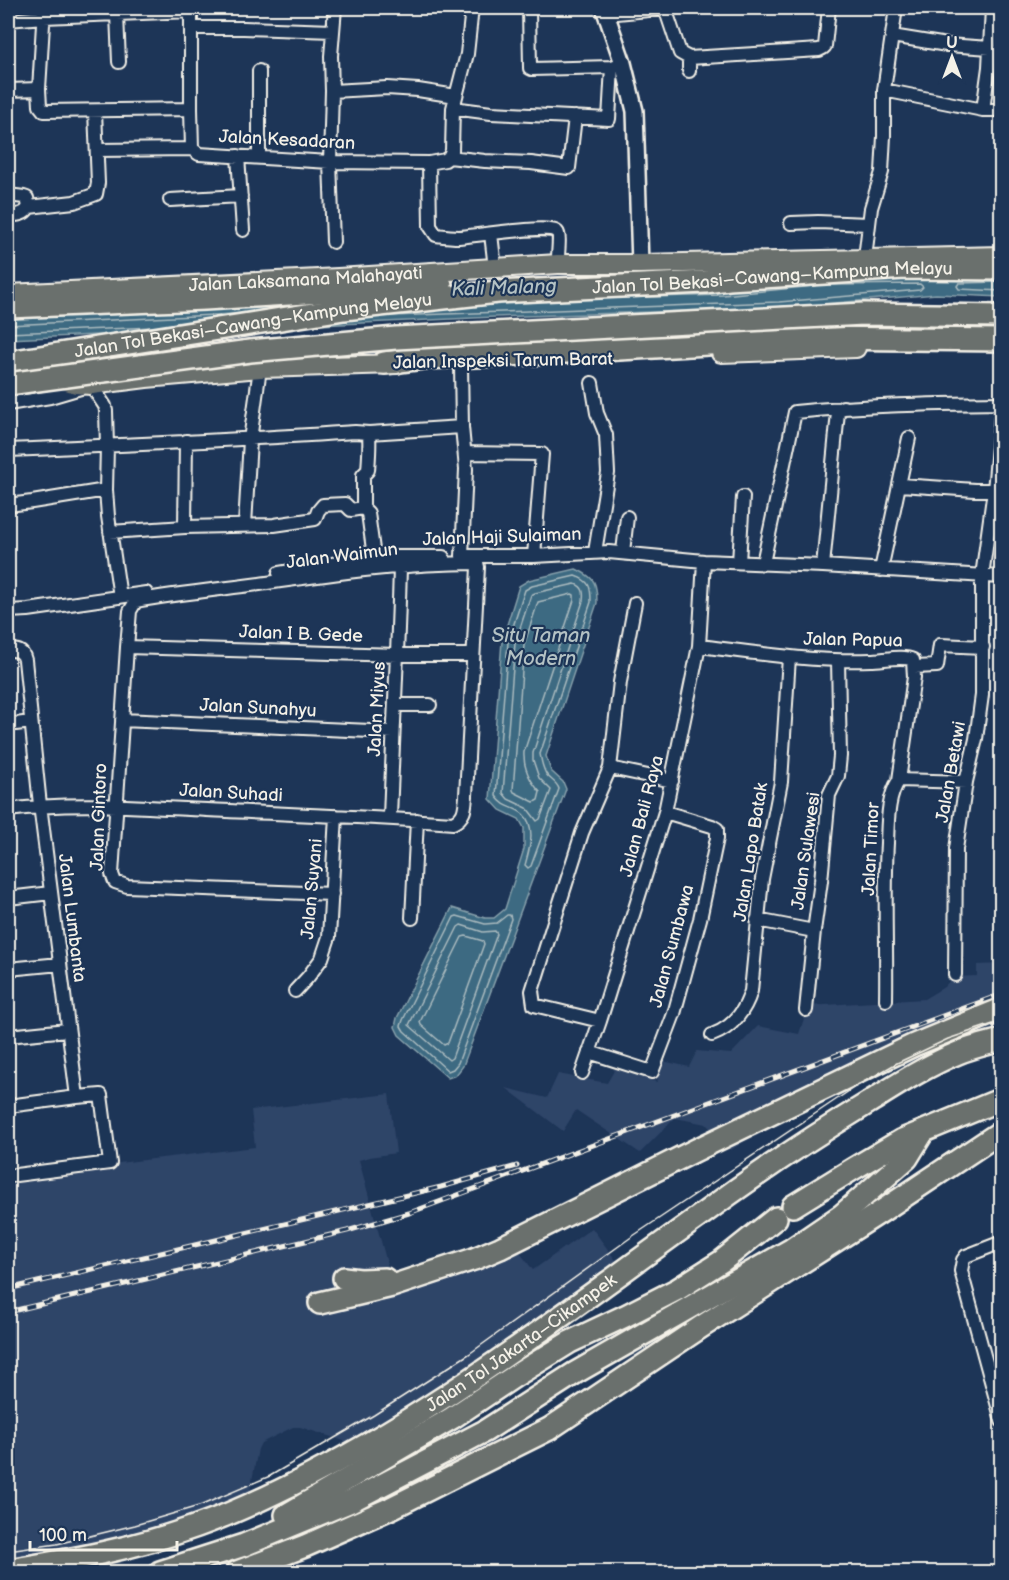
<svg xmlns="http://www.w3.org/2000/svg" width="1009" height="1580" viewBox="0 0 1009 1580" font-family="'Balsamiq Sans',sans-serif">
<rect width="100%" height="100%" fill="#1d3557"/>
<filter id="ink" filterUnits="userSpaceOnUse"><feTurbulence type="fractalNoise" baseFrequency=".0167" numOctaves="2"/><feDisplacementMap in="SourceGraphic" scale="12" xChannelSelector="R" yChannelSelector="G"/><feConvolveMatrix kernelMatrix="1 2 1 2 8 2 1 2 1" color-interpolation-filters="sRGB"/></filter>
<g filter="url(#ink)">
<path fill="#2e4468" d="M1001,964V1003L883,1051L731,1150L706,1124L675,1118L640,1153L576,1110L563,1131L506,1088L547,1098L558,1074L607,1083L615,1069L657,1082L663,1061L689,1067L697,1051L731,1054L758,1026L799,1034L808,1006L924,999L944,987L953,977L977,976V965Z
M389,1094L396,1153L370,1157L359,1160L391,1278L512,1242L533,1270L592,1228L623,1270L363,1447L300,1427H293L261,1443L258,1449L247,1507L8,1570V1176L255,1147L251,1110Z"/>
<path fill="#3e6a82" stroke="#87a0ab" stroke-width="1.5" d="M1002,277L1001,297L936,294L779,308L495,317L8,339V319L823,279Z
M576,569C595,578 597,582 597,603L546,756L551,771L563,782L566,789L463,1066L456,1075L448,1078L399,1035L395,1027L397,1018L452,908L485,918H494L505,909L524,849V828L519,819L500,810L490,799L502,641L519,586L529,580Z"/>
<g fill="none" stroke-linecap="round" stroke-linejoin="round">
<path stroke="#abbbbf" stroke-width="1.5" d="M1002,282L959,283L957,286L959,289L1002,291
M616,298L723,295L815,286
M389,316L779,302L920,290L923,287L920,284L830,285
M8,325L235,314
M8,333L155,327
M575,576C590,581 591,587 591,602L540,754C541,760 543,768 546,774C550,780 557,782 559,789L531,866L528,868L525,865C529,851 537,827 523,814C514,806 505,809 496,796L508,642L525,590L532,586Z
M575,584C584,587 584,593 583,601L533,753V760L539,778L551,790L540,819L537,821L527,808L508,799L503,793L515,643L531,595L535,593Z
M572,594L574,595V600L524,752C523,767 530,781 540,792L538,800L534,802L514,792L513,790L524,645L538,602Z
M507,915H510L511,919L458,1063L453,1069L448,1071L404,1031L401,1026L403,1020L454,917L457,916L485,924L497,923Z
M461,925L483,932L495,931L497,934L452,1058L449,1060L409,1025L458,927Z
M466,936L483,941L484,944L448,1043L444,1045L421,1025L420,1022L462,937Z"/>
<g stroke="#f4f1e8" stroke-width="16">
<path id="minor" d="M191,8V109L192,149
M529,8L530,68L532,69L612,67L618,65
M665,8L680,53L689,58L819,50L823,48L825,46L829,8
M117,14L119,62
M606,14L670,8
M8,20L44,17L191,11
M192,28H244L333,31
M892,36L947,45L990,48
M689,58V71
M39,89L44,8
M8,90L39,89L40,106L44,111L191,109
M884,90L983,110H1002
M332,91L387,88L418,90L456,96
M453,108L491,113L609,119L612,67
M983,110L989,67L992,8
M192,149L199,154L330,162L429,163L445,160L449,157
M97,150L192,149
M238,156L243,230
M259,157V71
M449,157L485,161L531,163L569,168L575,117
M449,157L452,151L453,108L467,54L472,8
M429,163L430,226L436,235C444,236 452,237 459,237C474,236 550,224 557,232C561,236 557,257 558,264
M8,195L24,197L27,198L29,207L74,202L96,194L98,183L95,111
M170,200L241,196
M8,215C16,215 24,216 29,207
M791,223L818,222L869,224
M491,234L495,268
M333,242L330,162L332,91L331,56L335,8
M865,258L871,208L882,172L884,136V90L896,8
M461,365L462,427L466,469L462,556
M592,383L597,413L606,435L608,473L595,552
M8,404L50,397L91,385L105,406L106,411L107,446L106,490L108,516L120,597
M8,450C124,445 239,440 355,432L369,433L462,427
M466,453L542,454L534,556
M900,485L975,490H1001
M8,505L32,502L106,490
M363,508V475L368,470C369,457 370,446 369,433
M245,525L250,440L260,368
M185,527L186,441
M110,532L185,527L274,525L315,519L318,511L323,505L345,504L351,510L363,508L368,513L374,557
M623,552L627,517
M467,556H534L609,552L704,561L823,566L1002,577
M739,562L743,497
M763,563L795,412C864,405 932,404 1002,403
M823,566L838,412L843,407
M881,570L909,438
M279,573L374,557H443
M635,603L620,682L610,768L672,781
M8,611L28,610L146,593
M699,646C756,653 813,662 871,660C883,660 903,655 913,660L914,677L899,780C887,798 888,822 887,843C884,895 887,948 886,1000
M127,647L398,655H473
M8,650C16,650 23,650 25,660L40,805L77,1097L101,1095L110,1163L8,1176
M914,667L937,666L940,645L983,647
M395,705H430
M122,720L393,732
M8,725L31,722
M899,780L966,782
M8,810C73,801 141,807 207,810C289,814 371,817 453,823C465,817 465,808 466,796L478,567L477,563C407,563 336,573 267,583C224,589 179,593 136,601L130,611L127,647L112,874L115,882L127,886L332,894
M390,818C393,734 398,650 400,567
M8,898L51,893
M412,918L417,820
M757,920L814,931
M8,969L60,964
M955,975L956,849L966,782L976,739L982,695V576L994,490L1002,404
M295,991L308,977L322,958L329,937L336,816
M806,1010L814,931L821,881L829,795L838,776L840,756L838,661
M600,1021L534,1005L532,991L582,833L610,768
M712,1035C732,1028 745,1011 751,991L762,879L781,782L789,657
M8,1036L67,1030
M589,1052L652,1072L674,1014L700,919L717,838V829L712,826L665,812
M582,1073L600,1021L665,812L699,646L704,561
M8,1106L77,1097
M1002,1242L966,1256L963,1260L961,1271L1002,1421"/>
</g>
<g stroke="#f4f1e8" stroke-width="20">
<path id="tertiary" d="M604,8L623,63L635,111L640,264"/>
</g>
<g stroke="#f4f1e8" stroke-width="22">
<g id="primary">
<path id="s1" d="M8,294L338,278L558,264H640L1002,256"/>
<path d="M721,353L856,348"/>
<path d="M8,363L76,384L91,385L146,378L260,368L397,364"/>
</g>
</g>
<g stroke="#f4f1e8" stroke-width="26">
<g id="motorway">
<path d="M8,307L205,299L441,285"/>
<path id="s2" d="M8,362L344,309L498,292L705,282L729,279L905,268L1002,269"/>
<path d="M384,363L423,358L531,354L813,338L1002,340"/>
<path d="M793,1206L853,1169L902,1140L1002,1099"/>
<path d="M344,1278L360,1280L385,1279"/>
<path d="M320,1303L392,1286L474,1259L500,1248L696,1150L914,1045L1002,1009"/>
<path d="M286,1515L452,1418L515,1376L570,1342L625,1316L678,1289L722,1261L776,1218"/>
<path id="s3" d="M8,1570C72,1560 136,1548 197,1526C237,1512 274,1494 311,1475C449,1404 572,1307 697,1218C752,1177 809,1139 868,1103C897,1085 926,1066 958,1053C972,1047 987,1044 1002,1040"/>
<path d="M160,1572L244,1545L351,1501L485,1431L575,1373L792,1249L842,1215L907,1158L923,1132"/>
<path d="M237,1572L305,1546L391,1508L549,1429L701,1327L879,1213L1002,1131"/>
</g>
</g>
<use href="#minor" stroke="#1d3557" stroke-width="12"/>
<use href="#tertiary" stroke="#1d3557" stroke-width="15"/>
<use href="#primary" stroke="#6b706d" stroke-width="18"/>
<use href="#motorway" stroke="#6b706d" stroke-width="21"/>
<path stroke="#f4f1e8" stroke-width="1.5" d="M8,1551L57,1544L135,1525L202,1505L270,1476L374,1415L469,1354L630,1238L855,1087L897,1063L948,1039L1002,1021"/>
<g stroke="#f4f1e8" stroke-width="5">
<path id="rail" d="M8,1289L441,1187L517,1166
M8,1312L347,1231L409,1213L1002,994"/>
</g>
<use href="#rail" stroke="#1d3557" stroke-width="3" stroke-dasharray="9" stroke-linecap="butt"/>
<g stroke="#f4f1e8" stroke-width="26" stroke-linecap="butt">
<path id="motorway-bridge" d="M8,384L250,351L396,338L864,314L1002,316"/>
</g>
<use href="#motorway-bridge" stroke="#6b706d" stroke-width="21"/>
</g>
</g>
<g text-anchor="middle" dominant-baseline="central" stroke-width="4.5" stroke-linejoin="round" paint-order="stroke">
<g font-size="18" fill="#f4f1e8" stroke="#1d3557">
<text transform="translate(287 140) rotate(3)">Jalan Kesadaran</text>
<text stroke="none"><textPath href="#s2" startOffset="770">Jalan Tol Bekasi–Cawang–Kampung Melayu</textPath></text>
<text stroke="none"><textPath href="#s1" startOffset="298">Jalan Laksamana Malahayati</textPath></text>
<text stroke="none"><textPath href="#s2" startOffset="248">Jalan Tol Bekasi–Cawang–Kampung Melayu</textPath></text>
<text transform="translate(503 361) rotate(-1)">Jalan Inspeksi Tarum Barat</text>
<text transform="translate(502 537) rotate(-2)">Jalan Haji Sulaiman</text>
<text transform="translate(342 556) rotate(-7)">Jalan Waimun</text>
<text transform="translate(301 634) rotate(2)">Jalan I B. Gede</text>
<text transform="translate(853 640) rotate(1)">Jalan Papua</text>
<text transform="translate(258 708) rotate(3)">Jalan Sunahyu</text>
<text transform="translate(377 709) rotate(-87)">Jalan Miyus</text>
<text transform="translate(951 772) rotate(-80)">Jalan Betawi</text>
<text transform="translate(231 793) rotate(3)">Jalan Suhadi</text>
<text transform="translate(642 816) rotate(-75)">Jalan Bali Raya</text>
<text transform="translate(99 817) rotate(-88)">Jalan Gintoro</text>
<text transform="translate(871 849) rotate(-87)">Jalan Timor</text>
<text transform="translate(806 851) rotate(-82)">Jalan Sulawesi</text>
<text transform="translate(751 852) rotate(-81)">Jalan Lapo Batak</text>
<text transform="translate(312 889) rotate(-85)">Jalan Suyani</text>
<text transform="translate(72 918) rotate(83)">Jalan Lumbanta</text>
<text transform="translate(672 946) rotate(-75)">Jalan Sumbawa</text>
<text stroke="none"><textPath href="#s3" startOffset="568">Jalan Tol Jakarta–Cikampek</textPath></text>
</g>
<g font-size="20" font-style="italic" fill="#b4c2c4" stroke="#1d3557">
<text transform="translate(504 288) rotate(-2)">Kali Malang</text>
<text x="541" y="636">Situ Taman<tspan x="541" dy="23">Modern</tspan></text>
</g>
</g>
<rect width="1009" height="1580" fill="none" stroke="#1d3557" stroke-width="30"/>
<rect x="15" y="15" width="979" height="1550" fill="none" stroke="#f4f1e8" stroke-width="2" filter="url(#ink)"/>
<g transform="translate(952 57)" stroke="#1d3557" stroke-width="4.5" paint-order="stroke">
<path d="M0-4.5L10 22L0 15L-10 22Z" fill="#f4f1e8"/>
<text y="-9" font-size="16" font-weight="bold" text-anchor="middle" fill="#f4f1e8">U</text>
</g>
<path d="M30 1541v9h147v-9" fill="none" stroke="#f4f1e8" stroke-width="3"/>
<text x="39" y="1541" font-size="18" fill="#f4f1e8" stroke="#1d3557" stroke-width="4.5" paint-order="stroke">100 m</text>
</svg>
